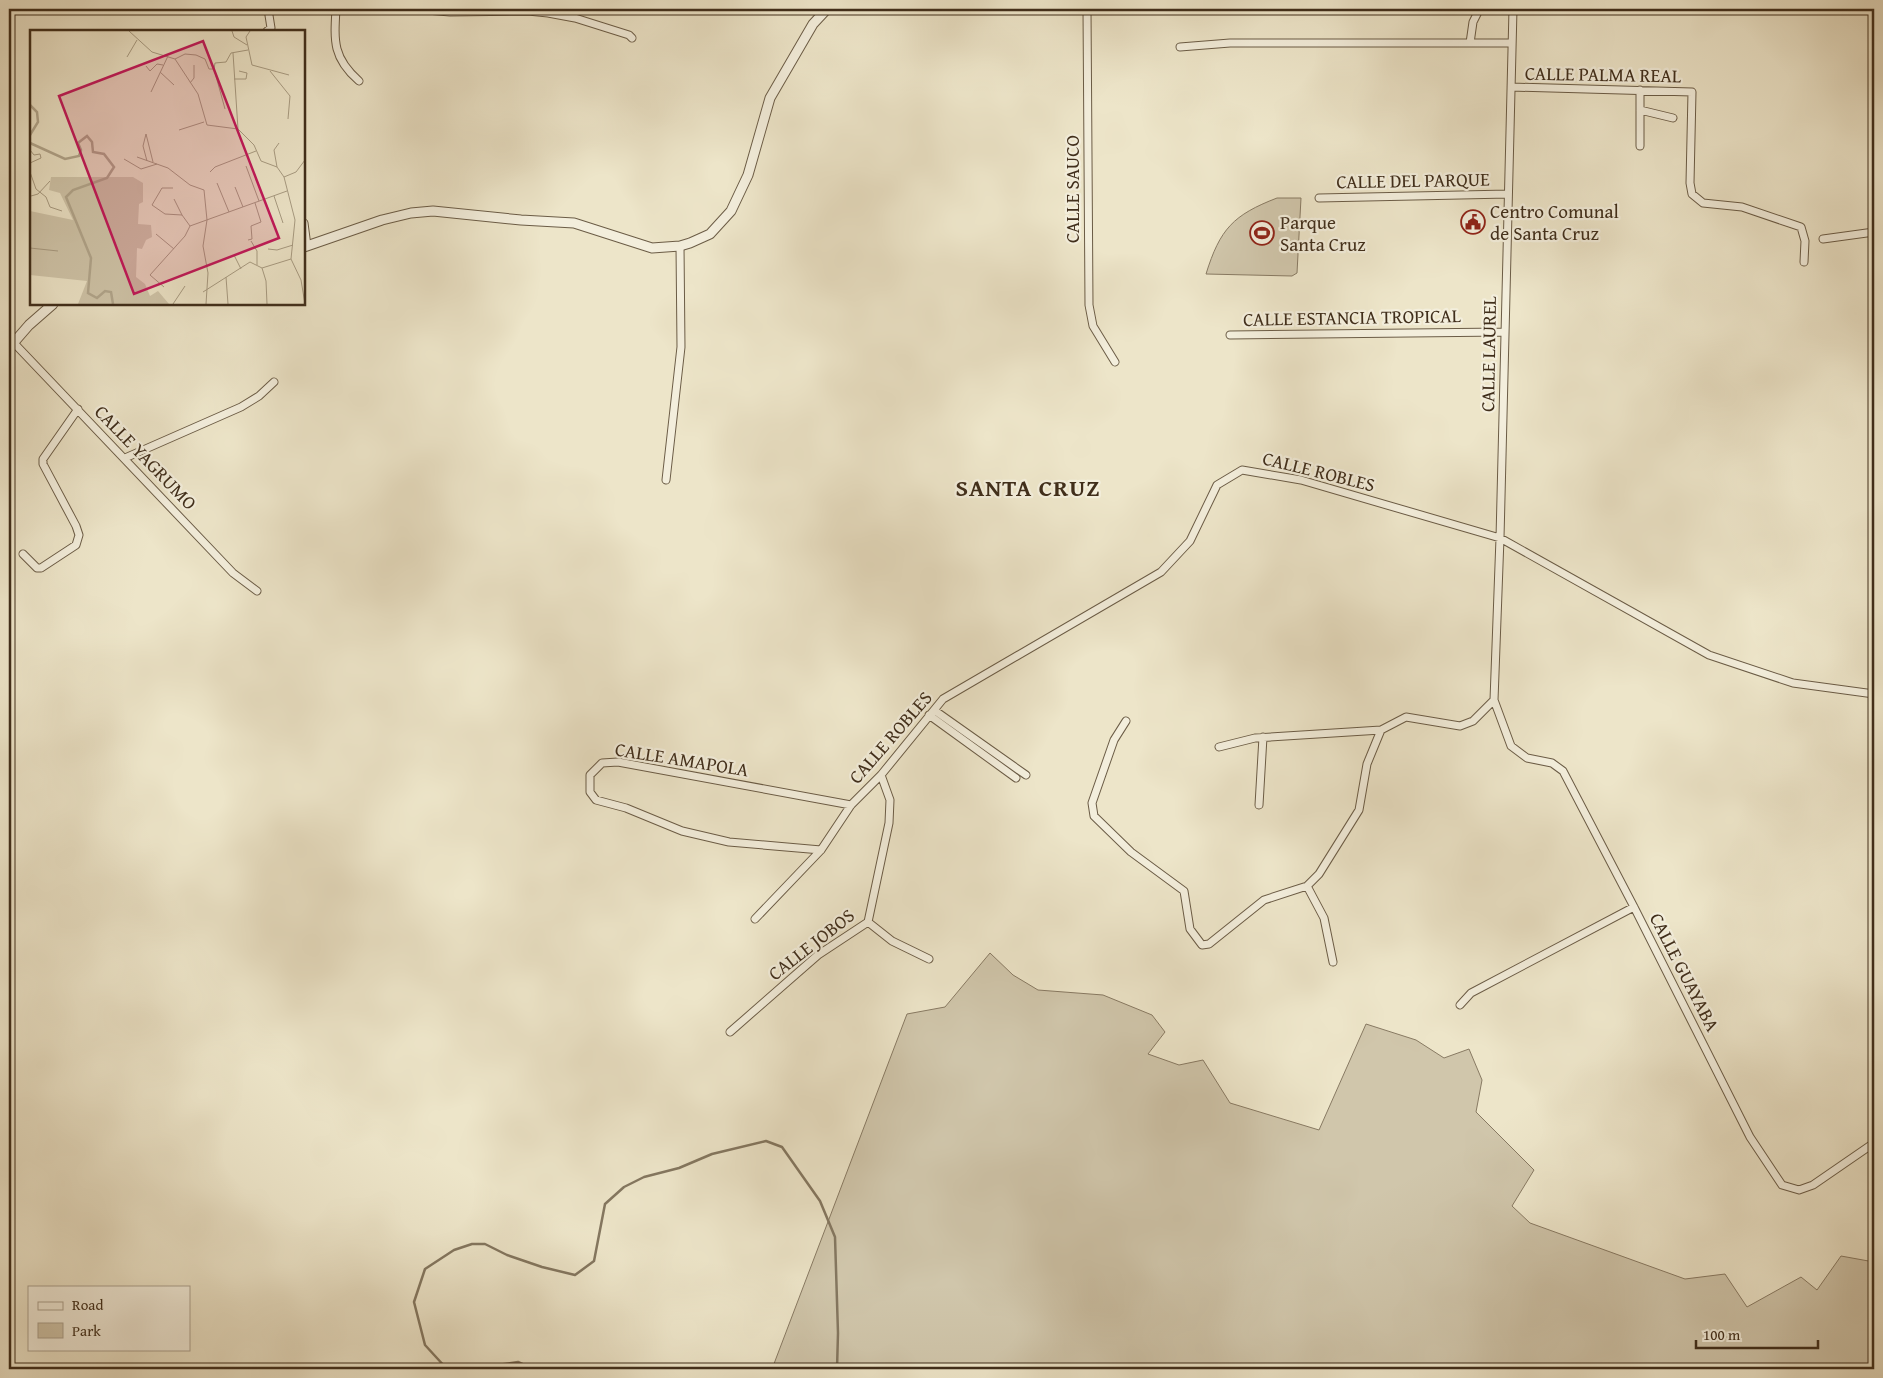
<svg xmlns="http://www.w3.org/2000/svg" width="1883" height="1378" viewBox="0 0 1883 1378" font-family="'Gentium Book Plus',serif">
<rect width="100%" height="100%" fill="#ede5c9"/>
<filter id="stains"><feTurbulence type="fractalNoise" baseFrequency=".004" numOctaves="4"/><feColorMatrix values="0 0 0 0 .2 0 0 0 0 .09 0 0 0 0 .02 0 0 0 .5 -.17"/></filter>
<radialGradient id="worn" r=".72"><stop offset=".6" stop-color="#630" stop-opacity="0"/><stop offset="1" stop-color="#630" stop-opacity=".3"/></radialGradient>
<path fill="#d0c6ab" stroke="#887a63" d="M1277,198H1301L1297,273L1292,276L1206,274C1220,229 1233,215 1277,198Z
M990,953L1013,975L1038,990L1103,995L1152,1015L1165,1032L1148,1054L1179,1065L1203,1060L1230,1103L1319,1130L1366,1024L1416,1040L1444,1058L1469,1049L1482,1080L1476,1112L1534,1170L1512,1206L1530,1223L1685,1279L1725,1274L1747,1307L1801,1277L1817,1290L1841,1256L1874,1262V1369H772L907,1014L945,1007Z"/>
<g fill="none" stroke-linecap="round" stroke-linejoin="round">
<path stroke="#847760" stroke-width="2.5" d="M533,1369L518,1362L483,1367L447,1369L425,1345L414,1302L425,1269L454,1250L472,1244H485L507,1255L542,1267L575,1275L594,1261L605,1204L624,1187L644,1177L679,1168L712,1154L766,1141L782,1147L820,1201L835,1237L838,1333L837,1369"/>
<g stroke="#6b5c46" stroke-width="9">
<path id="minor" d="M336,9C334,42 333,58 359,81
M415,9L450,12L528,11L548,13L575,18L629,35L632,38
M1087,9L1089,305L1093,326L1115,362
M1513,9L1500,538L1494,700L1511,746L1527,758L1552,763L1563,771L1634,907L1750,1137L1782,1185L1799,1190L1813,1185L1874,1143
M267,31L271,28L268,9
M1470,43L1473,22L1478,12
M1180,47L1230,43H1512
M1512,87L1692,92L1690,183L1692,194L1703,203L1742,207L1801,227L1805,241L1804,262
M1640,110L1673,118
M1640,146V90
M1319,198L1508,194
M304,223L307,246
M1823,239L1874,232
M1230,335L1504,332
M13,342L233,573L257,591
M125,458L241,407L259,396L274,382
M666,480L681,347L680,246
M23,554L37,568H41L76,545L79,535L76,526L43,464V459L78,409
M934,710L1026,775
M929,715L1016,778
M1126,721L1114,740L1092,803L1094,816L1131,852L1184,891L1190,929L1202,945L1209,944L1264,900L1307,886L1319,874L1359,810L1367,764L1381,730L1406,717L1460,726L1473,721L1494,700
M1219,747L1255,738L1381,730
M1259,805L1263,737
M821,850L729,842L682,831L626,808L596,800L590,792V775L602,763L618,762L851,805
M1307,886L1324,918L1333,962
M755,919L821,850L851,805L881,775L943,699L1161,572L1190,541L1217,485L1242,470L1301,480L1500,538L1709,655L1793,683L1874,694
M868,922L892,941L929,959
M1460,1005L1471,993L1634,907
M730,1032L818,955L868,922L889,823L890,800L881,775"/>
</g>
<g stroke="#6b5c46" stroke-width="11">
<path id="tertiary" d="M304,247L382,220L411,213L433,211L521,220L574,223L652,248L680,246L690,243L710,234L731,211L748,175L770,98L813,24L827,9
M9,348L29,325L53,304"/>
</g>
<use href="#minor" stroke="#f3eedc" stroke-width="7"/>
<use href="#tertiary" stroke="#f3eedc" stroke-width="9"/>
</g>
<defs>
<g id="civic-ring" transform="scale(1.25)"><circle r="9.5" fill="#f3eedc" stroke="#8f2418" stroke-width="1.5"/><path d="M-.6-6.5H3V-4.5H.6V-3L4-1V1h2V6H-6V1h2V-1L-.6-3ZM-1.2 2.5V6h2.4V2.5Z" fill="#8f2418"/></g>
<g id="stadium-ring" transform="scale(1.25)"><circle r="9.5" fill="#f3eedc" stroke="#8f2418" stroke-width="1.5"/><path d="M0-5a6.5 5 0 1 0 0 10a6.5 5 0 1 0 0-10ZM-3.5-1.8h7v3.6h-7Z" fill="#8f2418"/></g>
</defs>
<g fill-rule="evenodd">
<use href="#civic-ring" x="1473" y="222"/>
<use href="#stadium-ring" x="1262" y="233"/>
</g>
<g text-anchor="middle" dominant-baseline="central" stroke-width="4.5" stroke-linejoin="round" paint-order="stroke">
<g font-size="19" fill="#402e1b" stroke="#f3eedc">
<text transform="translate(1603 74) rotate(1)">CALLE PALMA REAL</text>
<text transform="translate(1413 180) rotate(-1)">CALLE DEL PARQUE</text>
<text transform="translate(1072 189) rotate(-90)">CALLE SAUCO</text>
<text transform="translate(1352 317) rotate(-1)">CALLE ESTANCIA TROPICAL</text>
<text transform="translate(1488 354) rotate(-89)">CALLE LAUREL</text>
<text transform="translate(146 457) rotate(46)">CALLE YAGRUMO</text>
<text transform="translate(1319 471) rotate(14)">CALLE ROBLES</text>
<text transform="translate(890 737) rotate(-49)">CALLE ROBLES</text>
<text transform="translate(682 759) rotate(9)">CALLE AMAPOLA</text>
<text transform="translate(811 944) rotate(-38)">CALLE JOBOS</text>
<text transform="translate(1685 972) rotate(63)">CALLE GUAYABA</text>
</g>
<g font-size="19" fill="#402e1b" stroke="#f3eedc" text-anchor="start">
<text x="1490" y="211">Centro Comunal<tspan x="1490" dy="22">de Santa Cruz</tspan></text>
<text x="1280" y="222">Parque<tspan x="1280" dy="22">Santa Cruz</tspan></text>
</g>
<g font-size="24" font-weight="bold" letter-spacing="1" fill="#402e1b" stroke="#f3eedc">
<text x="1028" y="487">SANTA CRUZ</text>
</g>
</g>
<g transform="translate(30 30)">
<rect width="275" height="275" fill="#ede5c9"/>
<path d="M21,147H103L113,153V172L109,174L108,194L121,195L122,207L116,210L112,219L107,218L106,247L115,254L120,266L128,261L139,274H48L57,251L0,245V181L43,190L30,163L19,160Z" fill="#d0c6ab"/>
<path fill="none" stroke="#b2a78e" stroke-width="2.5" d="M0,75L7,82L8,92L0,105M0,113L35,129L49,126L51,120L48,113L57,106L62,112L63,122L74,124L84,137L77,148L43,160L36,167L61,228L58,263L67,268L75,261L81,262L83,274"/>
<path fill="none" stroke="#a89c83" stroke-width="1" d="M99,1L122,22L145,29L168,64L177,95L208,99L224,115L231,131L247,137M202,1L204,7L217,15M220,1L216,7L222,35L259,45M203,23L208,99M97,27L107,10M145,29L155,24L166,25L175,29L179,39H184M116,36L120,41L127,34L133,35M184,39L185,33L196,32L201,23L218,20M184,39L195,79M240,41L260,66L258,89M130,42L144,55M204,49H216L217,43L209,41M160,53L164,48V35M121,62L138,26M149,100L174,92M249,113L244,120L247,137L254,147L265,190L261,229L271,250L275,274M107,127L138,138L160,155L174,160L177,190L173,216L178,243L176,274M94,129L111,139L127,134M117,131L113,116L116,104L123,132M0,133L11,128L10,124L4,125L0,120M216,136L229,171M0,142L6,159L16,167L20,177L32,181M180,142L185,137L226,121M254,147L266,142L275,130M187,153L199,182M205,157L213,177M143,158H132L122,175L135,184L152,185L160,196M1,166L8,164L20,151M244,166L253,193M144,169L152,185M160,196L257,161M126,204L144,219M218,210L222,209L221,196L231,192L225,173M221,211L227,221V235M0,218L28,221M238,219L247,220L263,215M204,225L211,239M232,238L236,251L237,274M196,247L198,274M134,257L120,245L155,206L160,196M173,262L220,232L232,238L261,229M143,274L155,256"/>
<path fill="#c2185b" fill-opacity="0.15" stroke="#c2185b" stroke-width="2.5" d="M173,11L249,208L104,264L29,66Z"/>
<rect width="275" height="275" fill="none" stroke="#402e1b" stroke-width="2.5"/>
</g>
<rect width="1883" height="1378" fill="none" stroke="#ede5c9" stroke-width="30"/>
<rect x="10" y="10" width="1863" height="1358" fill="none" stroke="#402e1b" stroke-width="2.5"/>
<rect x="15" y="15" width="1853" height="1348" fill="none" stroke="#402e1b"/>
<rect x="28" y="1286" width="162" height="65" fill="#f3eedc" stroke="#aba18f"/>
<rect x="38" y="1302" width="25" height="8" fill="#f3eedc" stroke="#aba18f"/>
<text x="72" y="1310" font-size="15" fill="#402e1b">Road</text>
<rect x="38" y="1323" width="25" height="15" fill="#d0c6ab" stroke="#aba18f"/>
<text x="72" y="1336" font-size="15" fill="#402e1b">Park</text>
<path d="M1696 1340v8h122v-8" fill="none" stroke="#402e1b" stroke-width="2.5"/>
<text x="1703" y="1340" font-size="15" fill="#402e1b" stroke="#f3eedc" stroke-width="4" paint-order="stroke">100 m</text>
<rect width="100%" height="100%" filter="url(#stains)"/>
<rect width="100%" height="100%" fill="url(#worn)"/>
</svg>
